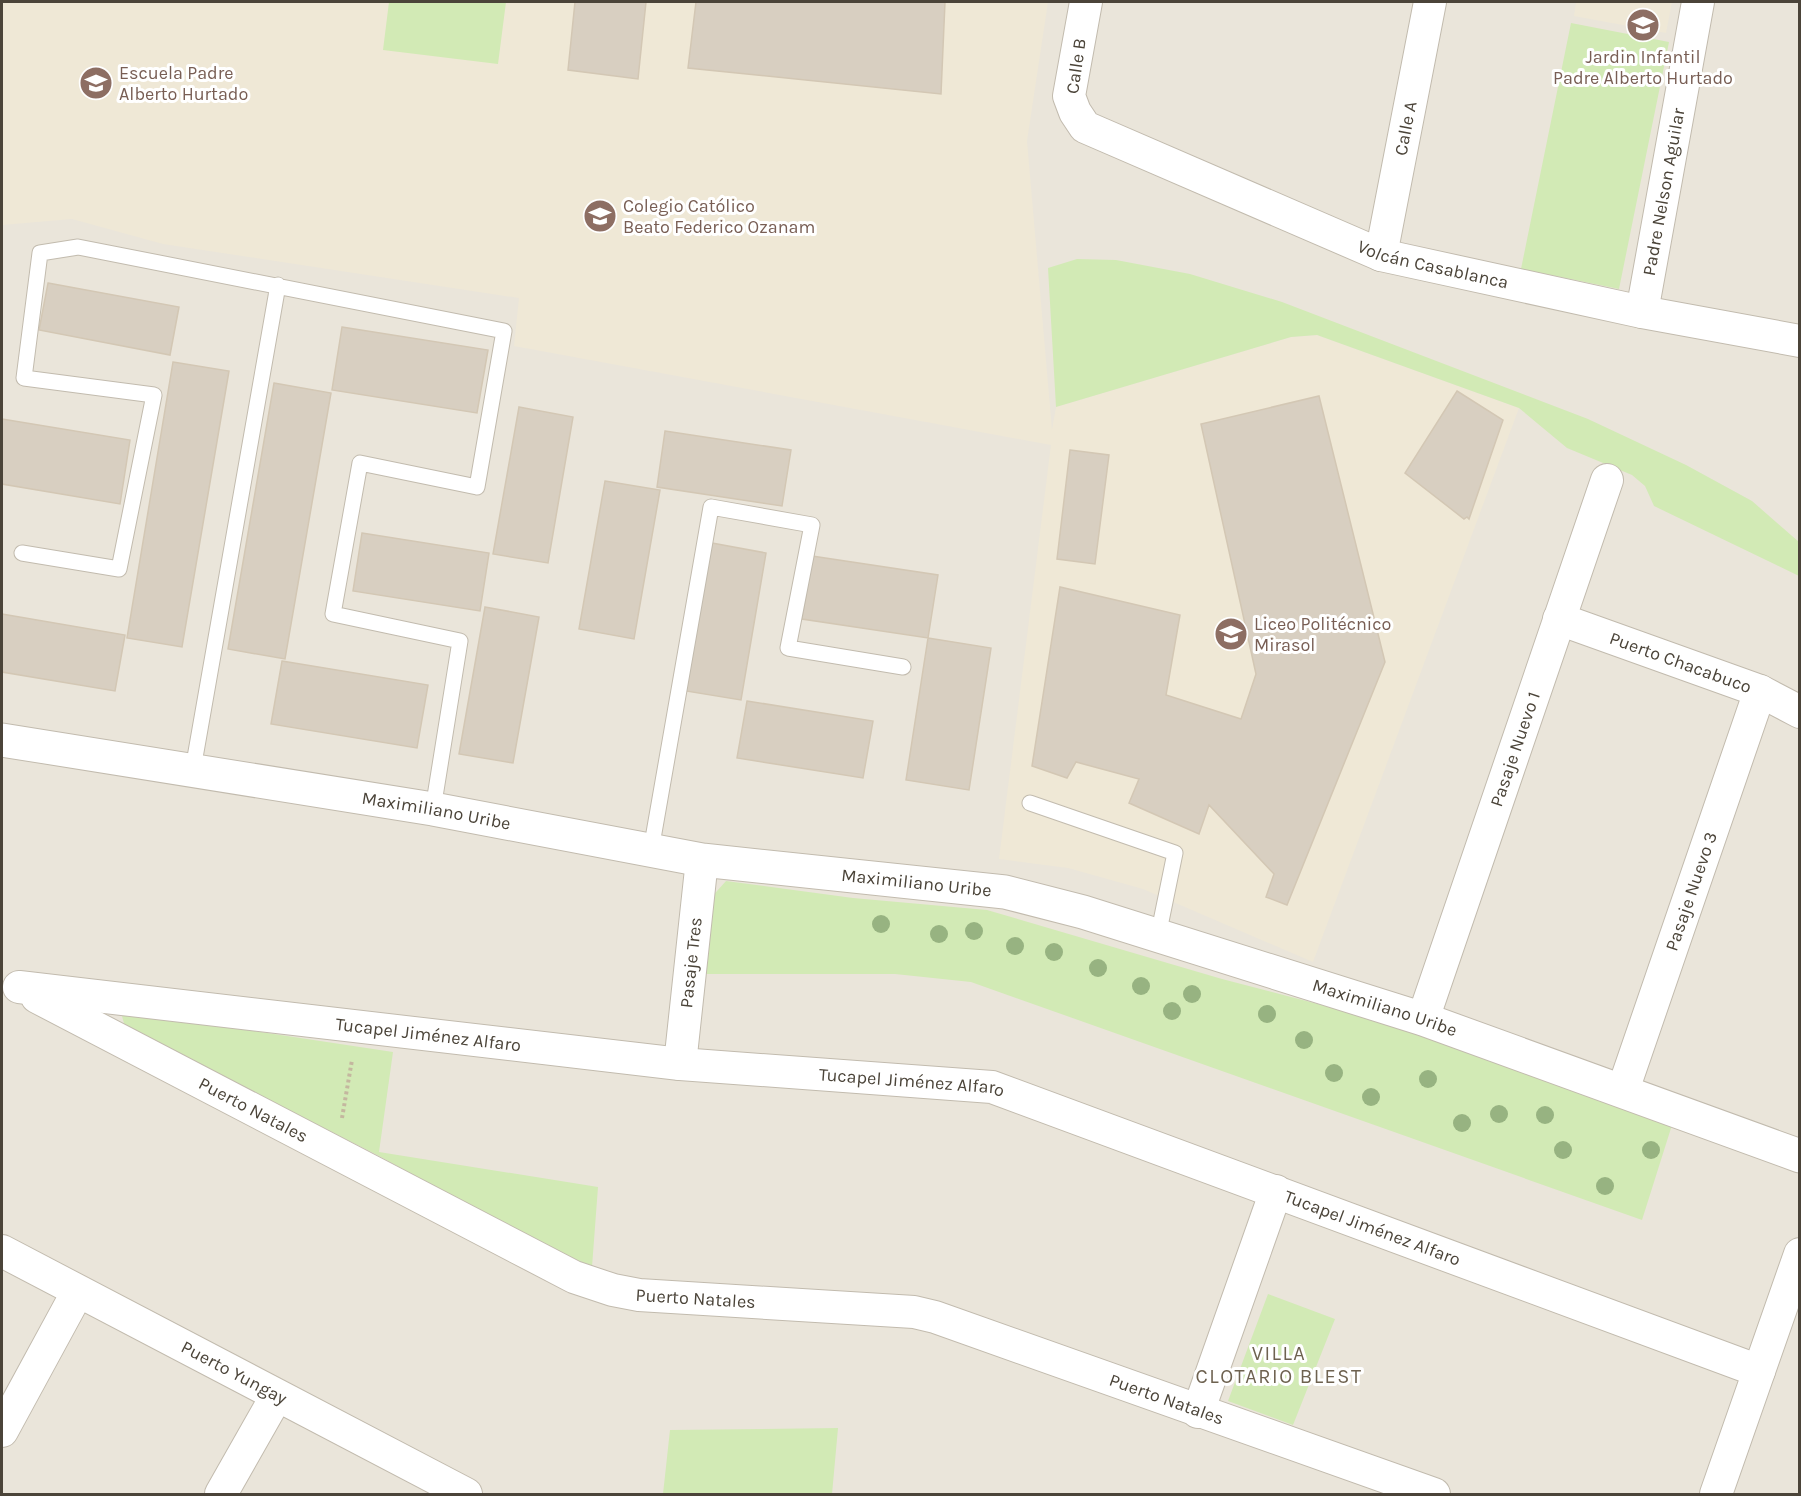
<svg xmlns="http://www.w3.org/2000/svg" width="1801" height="1496" viewBox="0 0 1801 1496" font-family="Karla,sans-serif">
<rect width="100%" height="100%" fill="#f6f3ec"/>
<path fill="#eae5da" d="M2,2H1799V1494H2Z"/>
<path fill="#efe8d6" d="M2,2H1048L1027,141L1052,430L1056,407L1291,337L1317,335L1519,408L1313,962L1143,889L1068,868L999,859L1051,445L514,346L519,298L163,244L72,219L2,225Z
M1576,2H1672L1666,33L1574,16Z"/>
<path fill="#d2eab5" d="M389,2H506L498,64L383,50Z
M1571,23L1669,42L1619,289L1521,269Z
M1077,259L1116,260L1190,274L1282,302L1588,419L1686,465L1752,501L1799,542V576L1654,506L1645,486L1632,475L1567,448L1519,408L1317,335L1291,337L1056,407L1048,268Z
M726,881L853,898L987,910L1222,979L1387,1022L1672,1125L1642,1220L971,982L895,974H702L708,901Z
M128,1012L393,1052L379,1152L598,1187L592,1267L506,1226L379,1156L125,1027L122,1016Z
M1268,1294L1335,1319L1293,1425L1228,1401Z
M838,1428L832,1494H663L670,1430Z"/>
<path fill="#d8cfc1" stroke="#d3c7b4" stroke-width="1.5" d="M575,2H646L638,79L568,70Z
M696,2H945L941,94L688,68Z
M48,283L179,307L170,355L39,330Z
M342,327L488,350L477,413L332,390Z
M173,362L229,371L182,647L127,638Z
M274,383L331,393L285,659L228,649Z
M1457,391L1503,420L1469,519L1467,517L1464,519L1405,473Z
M1319,396L1385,662L1287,905L1266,897L1274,874L1209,805L1199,834L1129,803L1139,779L1076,762L1067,778L1032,766L1060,587L1180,615L1166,695L1241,719L1256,674L1201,424Z
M519,407L573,417L548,563L493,554Z
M2,419L130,440L120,504L2,484Z
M665,431L791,450L782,506L657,487Z
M1070,450L1109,455L1095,564L1057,559Z
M605,481L660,490L634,639L579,629Z
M362,533L489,553L480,611L353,591Z
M712,543L766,553L741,700L686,691Z
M812,556L938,575L928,638L802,619Z
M485,607L539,617L513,763L459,754Z
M2,614L125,635L115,691L2,672Z
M928,638L991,648L969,790L906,780Z
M282,661L428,685L417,748L271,724Z
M747,701L873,721L863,778L737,758Z"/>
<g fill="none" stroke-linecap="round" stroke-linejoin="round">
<g stroke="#c2bbae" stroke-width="17">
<path id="service" d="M22,553L119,569L154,395L24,378L40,253L78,247L504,331L477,487L360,463L333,614L460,641L433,809
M193,769L278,285
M1030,803L1175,853L1158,936
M651,850L711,507L812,525L788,648L903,667"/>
</g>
<g stroke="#c2bbae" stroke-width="34">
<g id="minor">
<path id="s1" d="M1086,2L1069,96L1075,112L1085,127L1381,255L1642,312L1800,341"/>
<path id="s2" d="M1381,255L1430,2"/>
<path id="s3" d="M1642,312L1698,2"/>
<path id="s4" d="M1559,619L1760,691L1800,712"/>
<path id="s5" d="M19,987L680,1064L992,1087L1759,1371"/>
<path id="s6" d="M37,997L574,1277L613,1290L639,1295L914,1312L935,1317L1434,1494"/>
<path id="s7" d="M1423,1019L1607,480"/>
<path id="s8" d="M680,1064L702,860"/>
<path id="s9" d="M1623,1090L1760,691"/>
<path id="s10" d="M2,1251L466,1494"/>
<path d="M1198,1412L1276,1191"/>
<path d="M2,1431L77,1293"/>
<path d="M221,1494L276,1397"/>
<path d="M1716,1494L1800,1254"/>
</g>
</g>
<g stroke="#c2bbae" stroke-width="35">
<g id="tertiary">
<path id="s11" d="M2,740L433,809L702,860L1005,892L1083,912L1423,1019L1800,1156"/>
</g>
</g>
<path stroke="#c4b79f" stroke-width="4" stroke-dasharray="3 3" stroke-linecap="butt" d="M342,1118L352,1060"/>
<use href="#service" stroke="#fff" stroke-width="15"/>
<use href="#minor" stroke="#fff" stroke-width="32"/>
<use href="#tertiary" stroke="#fff" stroke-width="33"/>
</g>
<g fill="#97b381">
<circle cx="881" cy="924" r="9"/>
<circle cx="974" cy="931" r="9"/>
<circle cx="939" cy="934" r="9"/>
<circle cx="1015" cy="946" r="9"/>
<circle cx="1054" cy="952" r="9"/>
<circle cx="1098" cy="968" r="9"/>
<circle cx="1141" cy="986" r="9"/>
<circle cx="1192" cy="994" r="9"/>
<circle cx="1172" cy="1011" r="9"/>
<circle cx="1267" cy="1014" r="9"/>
<circle cx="1304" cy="1040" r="9"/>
<circle cx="1334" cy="1073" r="9"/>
<circle cx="1428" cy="1079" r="9"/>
<circle cx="1371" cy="1097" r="9"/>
<circle cx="1499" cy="1114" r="9"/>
<circle cx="1545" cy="1115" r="9"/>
<circle cx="1462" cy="1123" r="9"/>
<circle cx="1563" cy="1150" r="9"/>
<circle cx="1651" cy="1150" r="9"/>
<circle cx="1605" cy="1186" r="9"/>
</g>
<defs>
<g id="school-disc" transform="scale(1.725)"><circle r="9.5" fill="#8d6e63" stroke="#fff"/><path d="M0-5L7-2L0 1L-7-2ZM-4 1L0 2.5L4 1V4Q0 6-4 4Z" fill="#fff"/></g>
</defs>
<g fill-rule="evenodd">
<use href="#school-disc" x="1643" y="25"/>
<use href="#school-disc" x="96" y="83"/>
<use href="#school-disc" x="600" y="216"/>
<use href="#school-disc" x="1231" y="634"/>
</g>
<g text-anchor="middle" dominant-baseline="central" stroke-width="6" stroke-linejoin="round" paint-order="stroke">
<g font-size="18" fill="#785e54" stroke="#fff" text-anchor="start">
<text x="1643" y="57" text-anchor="middle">Jardin Infantil<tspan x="1643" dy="21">Padre Alberto Hurtado</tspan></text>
<text x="119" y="73">Escuela Padre<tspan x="119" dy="21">Alberto Hurtado</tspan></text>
<text x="623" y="206">Colegio Católico<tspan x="623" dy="21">Beato Federico Ozanam</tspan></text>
<text x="1254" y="624">Liceo Politécnico<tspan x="1254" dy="21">Mirasol</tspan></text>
</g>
<g font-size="18" fill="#4b4439" stroke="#fff">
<text transform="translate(1076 66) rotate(-82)">Calle B</text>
<text stroke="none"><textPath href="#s2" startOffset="129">Calle A</textPath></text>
<text stroke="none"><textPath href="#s3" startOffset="122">Padre Nelson Aguilar</textPath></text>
<text stroke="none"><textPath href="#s1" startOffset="506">Volcán Casablanca</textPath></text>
<text stroke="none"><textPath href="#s4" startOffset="129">Puerto Chacabuco</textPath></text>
<text stroke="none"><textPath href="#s7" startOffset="285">Pasaje Nuevo 1</textPath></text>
<text stroke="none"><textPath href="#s11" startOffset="440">Maximiliano Uribe</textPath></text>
<text stroke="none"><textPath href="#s11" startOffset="926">Maximiliano Uribe</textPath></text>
<text stroke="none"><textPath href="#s9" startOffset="210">Pasaje Nuevo 3</textPath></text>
<text stroke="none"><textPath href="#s8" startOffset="102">Pasaje Tres</textPath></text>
<text stroke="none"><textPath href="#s11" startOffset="1412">Maximiliano Uribe</textPath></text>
<text stroke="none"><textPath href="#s5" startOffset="412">Tucapel Jiménez Alfaro</textPath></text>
<text stroke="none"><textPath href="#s5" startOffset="898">Tucapel Jiménez Alfaro</textPath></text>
<text stroke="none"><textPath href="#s6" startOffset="244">Puerto Natales</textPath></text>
<text stroke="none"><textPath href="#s5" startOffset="1384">Tucapel Jiménez Alfaro</textPath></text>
<text stroke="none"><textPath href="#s6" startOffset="730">Puerto Natales</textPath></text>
<text stroke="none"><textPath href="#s10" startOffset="262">Puerto Yungay</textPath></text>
<text stroke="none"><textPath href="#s6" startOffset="1216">Puerto Natales</textPath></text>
</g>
<g font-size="20" letter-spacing="1.5" fill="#6e6250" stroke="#fff">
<text x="1279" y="1353">VILLA<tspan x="1279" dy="23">CLOTARIO BLEST</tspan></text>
</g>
</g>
<rect width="1801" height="1496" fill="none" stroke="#4b4439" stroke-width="6"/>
</svg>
